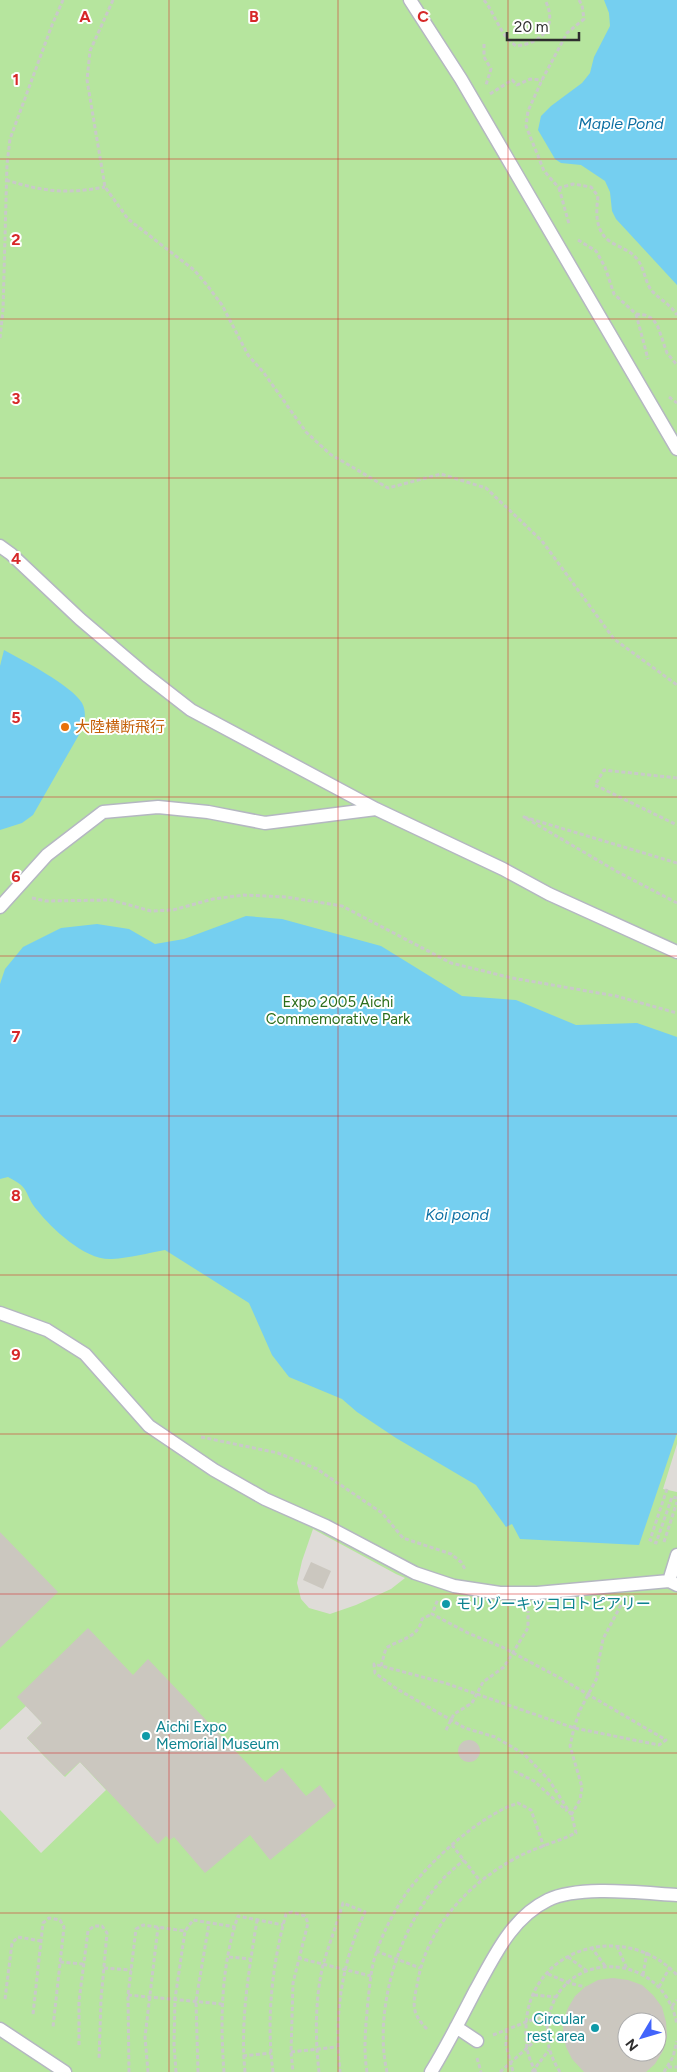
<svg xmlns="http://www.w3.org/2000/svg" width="677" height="2072" viewBox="0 0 677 2072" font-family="Figtree,'Noto Sans JP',sans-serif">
<rect width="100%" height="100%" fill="#efe9e1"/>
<path fill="#b6e59e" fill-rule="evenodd" d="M0,0H677V2072H0ZM627,2022H657V2052H627Z"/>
<path fill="#dfdcd8" d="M677,1444V1492L663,1489Z
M313,1529L396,1574L405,1578L391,1589L356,1605L330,1614L309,1608L301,1599L297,1583L302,1561Z
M26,1706L42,1723L27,1738L44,1756L65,1777L80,1762L106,1790L41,1853L0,1810V1730Z"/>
<path fill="#75cff0" d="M604,0H677V285L616,219L612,211L610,192L605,181L581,165L561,163L555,159L538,130L541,116L551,106L582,83L590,73L594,57L610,26L609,13Z
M4,650C24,661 71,685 82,703C86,710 85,718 84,726L33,815L22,823L0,830V666Z
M246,916L282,919L381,946L462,996L516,1000L576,1025L637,1023L677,1037V1433L639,1545L520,1539L512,1524L506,1527L476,1485L396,1438L357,1412L342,1399L289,1377L272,1355L249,1303L165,1250C148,1253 130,1258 112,1259C86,1261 52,1229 37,1210C23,1193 32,1189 8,1177L0,1179V984L5,969L23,947L61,928L97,924L129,929L155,944L184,939Z"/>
<path fill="#cbc7bf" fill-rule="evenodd" d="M0,1532L58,1592L0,1648Z
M311,1562L331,1571L323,1589L303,1580Z
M88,1628L133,1675L148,1659L265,1782L282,1768L306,1796L320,1785L336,1806L270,1860L250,1835L205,1873L174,1837L170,1840L166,1836L158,1844L80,1762L64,1776L27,1738L42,1723L17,1697Z
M458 1751a11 11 0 1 1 22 0a11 11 0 1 1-22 0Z
M613,1978L628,1980L642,1985L653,1995L662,2007L666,2022L667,2036L663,2051L655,2064L646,2072H584L572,2059L566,2047L563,2034V2021L568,2008L575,1996L585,1987L598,1980ZM627,2022H657V2052H627Z"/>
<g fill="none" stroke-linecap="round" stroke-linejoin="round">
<g stroke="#b4b7c1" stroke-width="15">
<path id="service" d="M410,0L461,79L677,449
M0,546L11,554L80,619L146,675L191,710L376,809L503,869L549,894L677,952
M0,907L47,855L103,812L158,807L208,812L265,823L376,809
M0,1313L47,1330L85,1354L149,1426L214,1470L265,1499L326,1526L415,1573L454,1586L500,1593H537L669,1581
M677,1555L669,1581L677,1585
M456,2027L477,2041
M0,2029L65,2072
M431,2072C447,2046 461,2018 475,1991C494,1957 511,1918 548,1900C580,1885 642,1893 677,1895"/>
</g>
<path stroke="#c9c9c9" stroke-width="3" stroke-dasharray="4 2.5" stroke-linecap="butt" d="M113,0L90,51L87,80L105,187L128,219L194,270L207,285L222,305L248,355L264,373L306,432L330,454L388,488L441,474L486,488L542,541L614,639L677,685
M484,0C496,15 499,34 516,46C543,43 558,25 545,0
M579,0L582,5L584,19L567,33L542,80L528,111L526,126L544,171L559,188L573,184L591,187L598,196C596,212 595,229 608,240C617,247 629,249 637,259C645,269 645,283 652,291C660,300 668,302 677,315
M484,44V57L491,69L486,85
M490,94L512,80L517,85L530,79L542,80
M6,180C45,192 66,194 105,187
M559,188L569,224
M578,240L596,251L605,267L614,294L636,314L645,315L653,319L658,327L667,353L677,365
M636,314L648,359
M0,338L3,310L7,164L10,139L52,25L63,0
M669,397L677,403
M677,778L604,770L595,785L677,825
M677,863L524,817L616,871L677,903
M32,898L46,901L111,900L151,911L173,910L213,899L244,895L286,897L342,906L451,963L512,978L616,996L677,1013
M201,1437L278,1453L317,1469L382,1513L403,1538L451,1554L461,1562L465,1569
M667,1489L650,1540L656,1543L672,1497L677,1498
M664,1542L677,1502
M381,1666L386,1648C401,1639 418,1638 422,1619L432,1614
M446,1730L454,1714L472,1703L483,1682L504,1667L528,1628V1611
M514,1771L534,1781L567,1811
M571,1815L580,1800L582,1787L570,1746L574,1728L580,1710L597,1678L598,1665L603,1639L622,1603
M452,1845L480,1881
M617,1946L627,1969
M591,1947L606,1967
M376,1951L420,1968
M229,1957L250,1959
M568,1957L587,1971
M298,1958L371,1976
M60,1962L83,1964
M104,1968L131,1970
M548,1974L569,1983L585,1987
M643,1975L647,1952
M659,1987L670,1967
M128,1995L222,2004
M534,1995L557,1997
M5,1999L12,1943L18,1937L41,1941
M672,2006L677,2000
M33,2014L43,1923L49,1918L60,1920L64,1927L53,2027
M427,2029C409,2011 414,2002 418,1980C428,1926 469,1883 516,1858C534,1848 557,1842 576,1833L572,1816L549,1780L524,1754L495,1737L465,1728L397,1689L375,1673L374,1664L445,1683L574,1728L659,1745L666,1740L560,1678L502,1647L468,1633L432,1614L438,1599
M507,2029L506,2045L513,2072
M493,2035L549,2013
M79,2045V2001L88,1931L94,1926H102L107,1933L101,1999L99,2060
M291,2052L337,2047
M243,2056L271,2053
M477,2058L481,2072
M668,2067H677
M129,2072L128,1995L136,1929L143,1925L185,1931
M148,2072L145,2037L158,1927
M176,2072L174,2044L175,1999L185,1931L193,1920L235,1927
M198,2072L196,2001L209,1923
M224,2072C220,2020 221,1966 238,1916L283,1925
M245,2072C240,2020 249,1971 257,1920
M273,2072C266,2020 272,1965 286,1914L292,1912L305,1916L308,1923L293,1983L291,2052L293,2072
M319,2072C315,2037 315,1999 323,1965C329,1944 337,1924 343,1903L365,1912C341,1965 334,2015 340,2072
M367,2072C363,2047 366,2025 368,2000C370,1984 371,1966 377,1951C383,1932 398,1903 411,1887C435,1857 481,1815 518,1803L531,1810L544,1847
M387,2072C373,2010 399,1927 441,1881C448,1873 456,1867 464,1860
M500,2072L546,2031
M532,2072L549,2050
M536,2072C528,2059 525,2043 526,2028C527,1948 624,1919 677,1975
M560,2072C550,2056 545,2040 548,2021C559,1947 664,1949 677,2025
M664,2072L673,2057L677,2041"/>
<use href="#service" stroke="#fff" stroke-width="12"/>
</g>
<path fill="none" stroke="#d62828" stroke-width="1" stroke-opacity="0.55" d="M169,0V2072M338,0V2072M508,0V2072M0,159H677M0,319H677M0,478H677M0,638H677M0,797H677M0,956H677M0,1116H677M0,1275H677M0,1434H677M0,1594H677M0,1753H677M0,1913H677"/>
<circle fill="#e8710a" stroke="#fff" stroke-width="2" cx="65" cy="727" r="5"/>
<g fill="#0f9aa8" stroke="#fff" stroke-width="2">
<circle cx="446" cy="1604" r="5"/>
<circle cx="146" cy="1736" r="5"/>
<circle cx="595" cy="2028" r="5"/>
</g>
<g text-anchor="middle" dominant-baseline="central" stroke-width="4" stroke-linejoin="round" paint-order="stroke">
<g font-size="15" fill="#c56008" stroke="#fff" text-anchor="start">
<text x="75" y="727">大陸横断飛行</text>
</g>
<g font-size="15" fill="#2c6e1b" stroke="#fff">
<text x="338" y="1002">Expo 2005 Aichi<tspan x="338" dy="17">Commemorative Park</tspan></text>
</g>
<g font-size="15" fill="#0d838f" stroke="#fff" text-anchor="start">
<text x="456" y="1604">モリゾーキッコロトピアリー</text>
<text x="156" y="1727">Aichi Expo<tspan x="156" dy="17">Memorial Museum</tspan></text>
<text x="585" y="2019" text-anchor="end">Circular<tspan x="585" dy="17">rest area</tspan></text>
</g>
<g font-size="16" font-style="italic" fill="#0d6fa3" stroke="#fff">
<text x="621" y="123">Maple Pond</text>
<text x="457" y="1214">Koi pond</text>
</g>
</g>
<g font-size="16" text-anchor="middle" font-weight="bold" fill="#d62828" stroke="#fff" stroke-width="4" stroke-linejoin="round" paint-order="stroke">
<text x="85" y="22">A</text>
<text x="254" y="22">B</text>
<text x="423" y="22">C</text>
<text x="16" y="85">1</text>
<text x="16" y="245">2</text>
<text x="16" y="404">3</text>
<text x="16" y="564">4</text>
<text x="16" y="723">5</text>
<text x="16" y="882">6</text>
<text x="16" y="1042">7</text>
<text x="16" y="1201">8</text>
<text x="16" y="1360">9</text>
</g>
<g transform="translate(642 2037) rotate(232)"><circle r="24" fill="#ffffff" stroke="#ababab"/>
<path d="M0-4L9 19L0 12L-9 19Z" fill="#4264fb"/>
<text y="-8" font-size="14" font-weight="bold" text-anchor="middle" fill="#2e2e2e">N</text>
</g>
<path d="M507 32v8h72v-8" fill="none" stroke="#2e2e2e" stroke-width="2.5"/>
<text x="514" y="32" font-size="15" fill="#2e2e2e" stroke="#ffffff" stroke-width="4" paint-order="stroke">20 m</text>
</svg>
